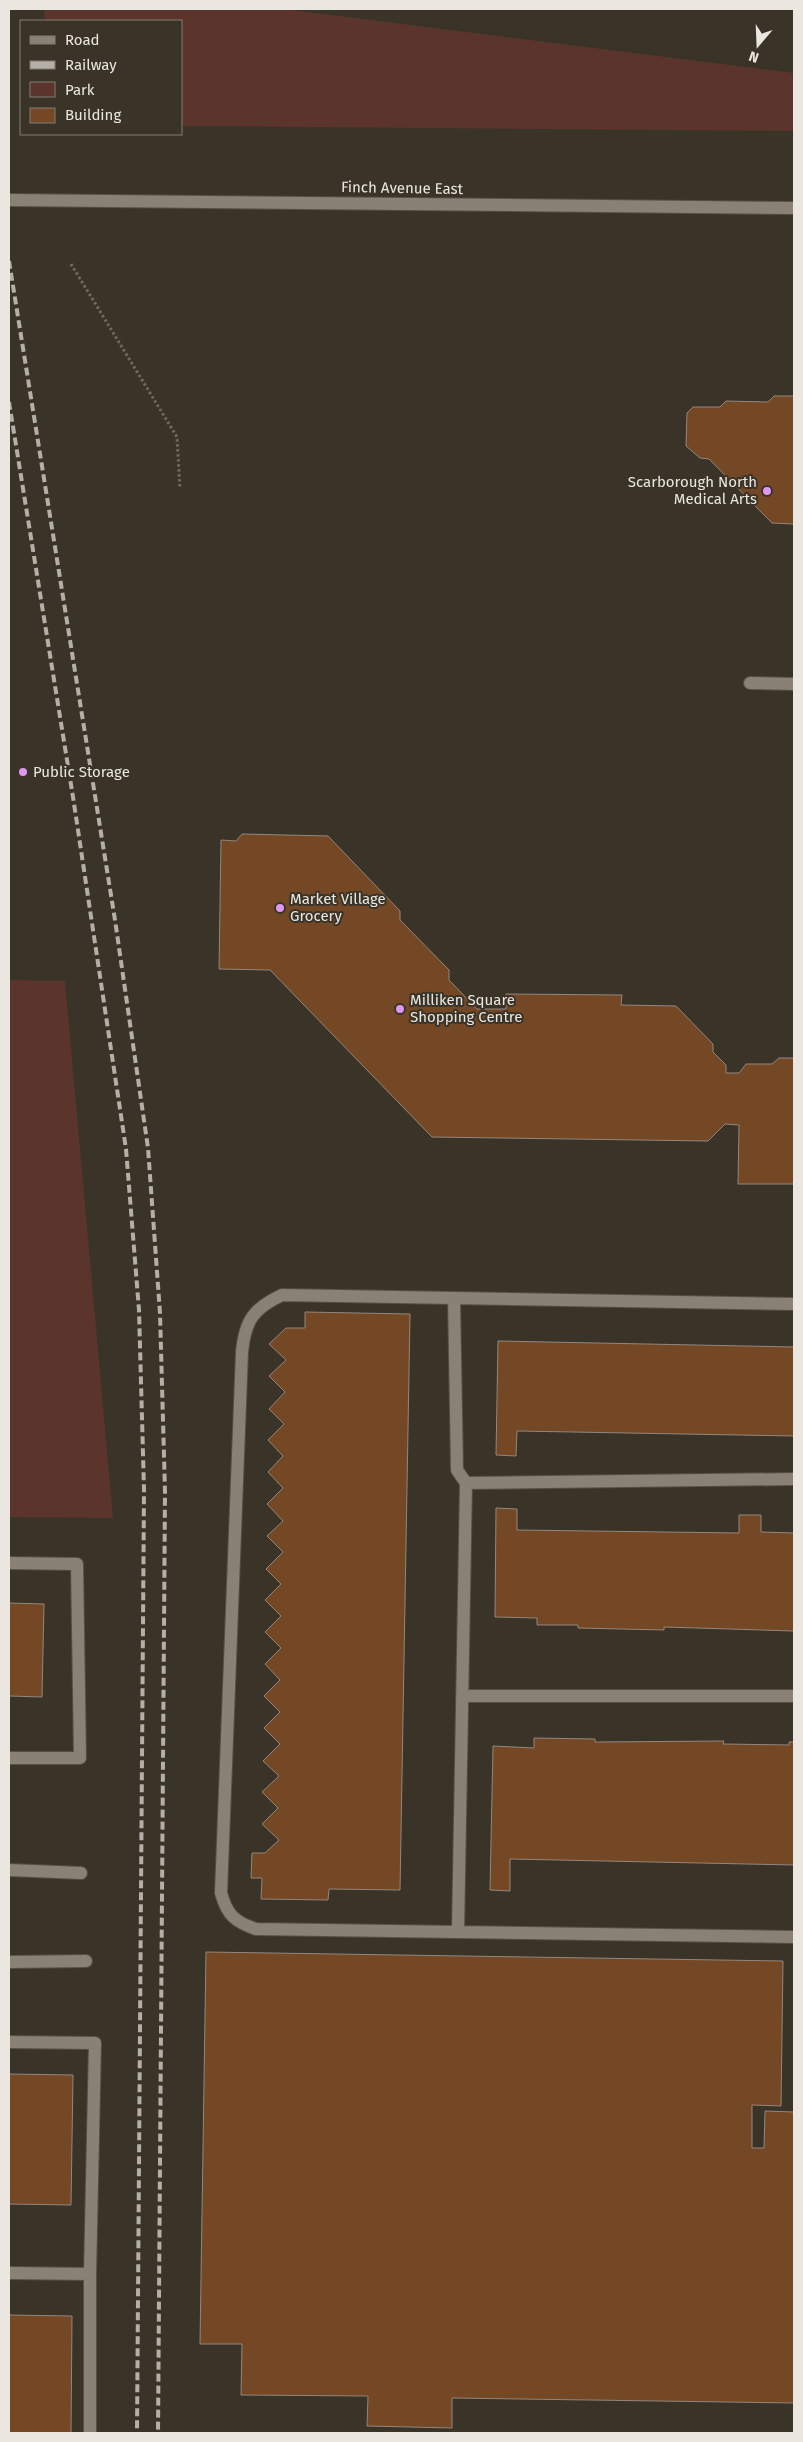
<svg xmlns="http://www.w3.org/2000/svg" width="803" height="2442" viewBox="0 0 803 2442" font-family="'Fira Sans',sans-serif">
<rect width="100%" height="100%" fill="#3a3428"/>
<path fill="#5b342c" d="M44,9H283L794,73V131L181,126V21H45Z
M9,980L65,981L113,1518L9,1517Z"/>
<path fill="#744824" stroke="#94867d" d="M774,396H794V524L772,523L709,459L700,458L686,446L687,413L693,407H720L726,401L768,402Z
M242,834L328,836L400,911V920L449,970V980L477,1009H506V994L622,995L621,1005L676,1006L713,1044V1052L726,1065V1073H739L746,1064H772L779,1058H794V1184H738L739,1125L725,1124L708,1141L432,1137L270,970L219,969L221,840L236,841Z
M305,1312L410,1314L400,1890L329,1889L328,1900L261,1899L262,1878H251L252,1853H265L279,1840L262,1824L278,1808L262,1792L279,1776L263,1761L280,1744L264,1728L280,1712L264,1696L280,1680L265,1664L281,1648L265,1632L281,1616L265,1600L281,1584L266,1569L283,1552L267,1536L283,1521L267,1504L283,1488L268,1472L283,1456L268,1440L284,1424L269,1409L285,1392L269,1376L286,1360L269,1344L286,1328H305Z
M498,1341L794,1347V1436L517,1431L516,1456L496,1455Z
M496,1508L517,1509V1530L739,1533V1515H761V1532L794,1533V1631L664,1627V1630L578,1628V1625H537V1618L495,1617Z
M9,1603L44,1604L42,1697L9,1696Z
M534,1738L595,1739V1742L724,1741L723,1744L789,1745V1742H794V1865L510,1859V1891L490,1890L493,1746L534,1748Z
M206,1952L783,1961L781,2106L752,2105V2148H764L765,2111L794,2112V2403L452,2398V2428L367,2426L368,2396L241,2395L242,2344H200Z
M9,2074L73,2075L71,2205L9,2204Z
M9,2315L72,2316L71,2433H9Z"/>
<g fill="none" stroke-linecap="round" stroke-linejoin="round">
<g stroke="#565046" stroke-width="14">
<path id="service" d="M750,683L794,684
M454,1298L457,1470L466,1483L794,1479
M794,1304L282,1295C254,1308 245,1320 242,1352L221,1893C227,1915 235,1922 256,1929L794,1937
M9,1563L77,1564L80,1758H9
M462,1696H794
M9,1870L81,1873
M458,1932L466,1483
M9,1962L86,1961
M9,2042L95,2043L90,2274V2433
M9,2273L90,2274"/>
</g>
<g stroke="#565046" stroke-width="14">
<path id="secondary" d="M9,200L794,208"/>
</g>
<path stroke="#6f6a5f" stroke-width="3" stroke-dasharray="2.5 2.5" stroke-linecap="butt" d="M71,264L177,437L180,489"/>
<use href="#service" stroke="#888174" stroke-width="12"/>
<use href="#secondary" stroke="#888174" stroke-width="12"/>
<path stroke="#b4afa7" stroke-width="4" stroke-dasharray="8 4" stroke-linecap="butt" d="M9,261L115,920L148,1148L160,1313L165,1492L158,2433
M9,402L73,797L126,1149L139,1310L144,1490L137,2433"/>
</g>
<g fill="#de98f2" stroke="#3a3428" stroke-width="2">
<circle cx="767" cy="491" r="5"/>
<circle cx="23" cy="772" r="5"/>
<circle cx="280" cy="908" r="5"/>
<circle cx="400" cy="1009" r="5"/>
</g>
<g text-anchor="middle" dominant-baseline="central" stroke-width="4" stroke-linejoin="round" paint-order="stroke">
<g font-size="15" fill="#ebe7e0" stroke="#3a3428">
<text transform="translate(402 188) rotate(1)">Finch Avenue East</text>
</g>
<g font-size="15" fill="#ebe7e0" stroke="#3a3428" text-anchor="start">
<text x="757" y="482" text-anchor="end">Scarborough North<tspan x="757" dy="17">Medical Arts</tspan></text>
<text x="33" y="772">Public Storage</text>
<text x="290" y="899">Market Village<tspan x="290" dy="17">Grocery</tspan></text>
<text x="410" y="1000">Milliken Square<tspan x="410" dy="17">Shopping Centre</tspan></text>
</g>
</g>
<rect width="803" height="2442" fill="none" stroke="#ebe7e0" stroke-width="20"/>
<rect x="20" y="20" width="162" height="115" fill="#3a3428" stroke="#817c72"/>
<rect x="30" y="36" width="25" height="8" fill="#888174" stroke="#817c72"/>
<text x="65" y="45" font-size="15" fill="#ebe7e0">Road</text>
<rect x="30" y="61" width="25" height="8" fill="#b4afa7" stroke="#817c72"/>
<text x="65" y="70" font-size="15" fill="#ebe7e0">Railway</text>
<rect x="30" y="82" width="25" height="15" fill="#5b342c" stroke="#817c72"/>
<text x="65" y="95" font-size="15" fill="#ebe7e0">Park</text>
<rect x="30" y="108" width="25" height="15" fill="#744824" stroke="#817c72"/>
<text x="65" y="120" font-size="15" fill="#ebe7e0">Building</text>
<g transform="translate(758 45) rotate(199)" stroke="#3a3428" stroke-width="4" paint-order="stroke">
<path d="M0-4L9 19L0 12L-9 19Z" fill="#ebe7e0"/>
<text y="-8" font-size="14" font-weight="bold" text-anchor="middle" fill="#ebe7e0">N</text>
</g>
</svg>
